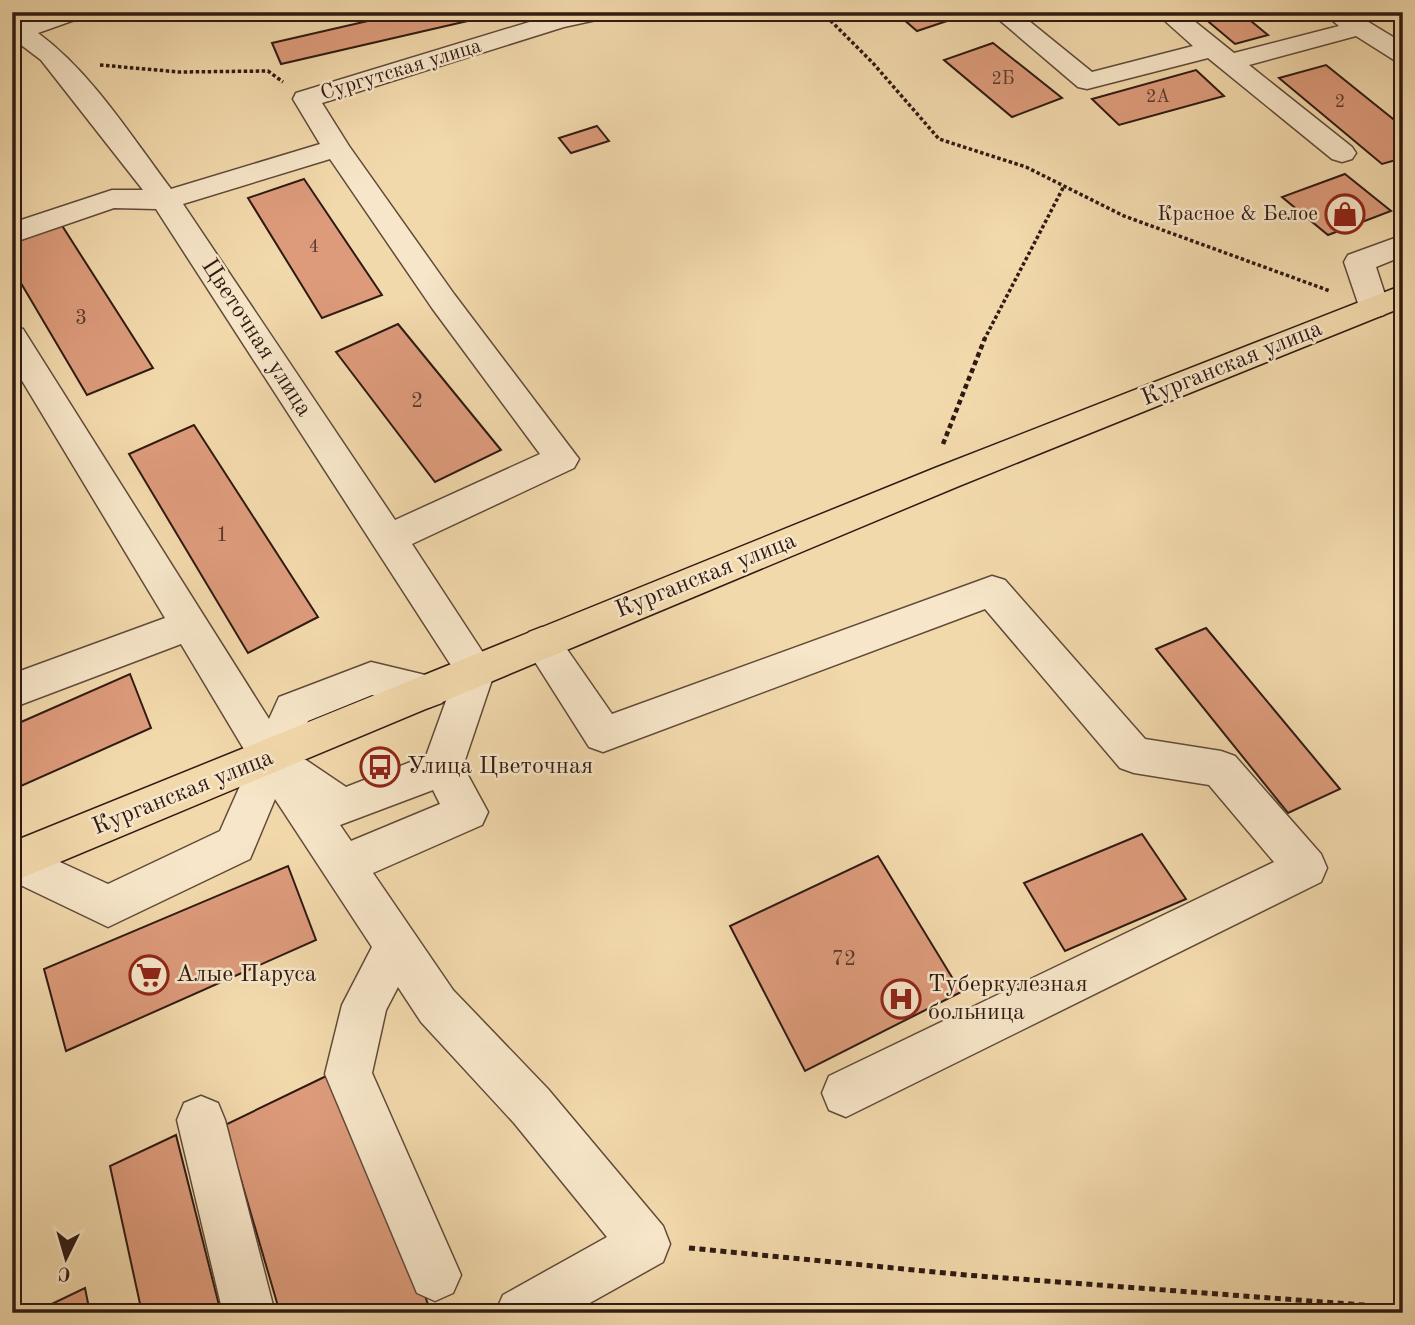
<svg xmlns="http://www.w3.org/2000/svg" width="1415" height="1325" viewBox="0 0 1415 1325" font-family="'Old Standard TT',serif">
<rect width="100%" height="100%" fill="#f2d9ac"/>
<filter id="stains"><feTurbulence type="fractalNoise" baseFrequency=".00286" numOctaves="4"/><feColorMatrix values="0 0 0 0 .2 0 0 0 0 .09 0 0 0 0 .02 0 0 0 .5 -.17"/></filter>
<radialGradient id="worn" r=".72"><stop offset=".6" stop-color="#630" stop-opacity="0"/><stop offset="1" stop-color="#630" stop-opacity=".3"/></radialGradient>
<path fill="#dd9b7b" stroke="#2f1a13" stroke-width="2" d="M407,12L498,14L281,64L272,43Z
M895,12H965L968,14L917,31Z
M1197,12H1240L1268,35L1235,44Z
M993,43L1062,98L1012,117L944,60Z
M1326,65L1403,127V158L1382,164L1279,78Z
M1196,70L1224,96L1119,125L1092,99Z
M597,126L609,141L571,153L559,138Z
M1345,174L1391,211L1328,235L1282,197Z
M304,179L382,295L322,318L248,198Z
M61,224L153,368L87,395L12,268V243Z
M398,324L501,450L435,482L336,352Z
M194,425L318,617L248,653L129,454Z
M1206,628L1340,789L1288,813L1156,649Z
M130,674L151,728L12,790V726Z
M1142,834L1186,899L1065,951L1024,883Z
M878,856L961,992L805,1071L730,926Z
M288,866L316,940L66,1051L44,969Z
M345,1067L431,1313H280L225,1125Z
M176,1135L221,1313H142L110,1166Z
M85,1288L90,1313H33Z"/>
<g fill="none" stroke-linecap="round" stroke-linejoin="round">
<g stroke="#604a39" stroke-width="3">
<path id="minor" d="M49,12H86L83,17L38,33C92,73 131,136 171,189L320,144L293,99L296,93L549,16L563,12H613L610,17L564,27L322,103L349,146L454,294L579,459L574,468L412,544L495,671L463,766L488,812L482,825L373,873L453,990L548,1089L663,1226L670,1244L663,1262L572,1313H495L503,1295L607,1237L514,1123L421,1022L398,987L386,1010L372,1073L461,1275L453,1293L435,1301L417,1293L325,1074L342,1005L372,947L275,799L250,859L108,927L12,881L14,841L108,884L220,831L251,761L181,644L12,708V674L165,618L12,364V326L23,329L269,719L279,697L371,662L442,679L448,691L442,703L428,708L372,695L308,721L293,755L306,760L346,787L426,756L456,673L156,209L114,208L12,243V223L112,190H143L41,60L12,38V18L22,22ZM330,159L432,308L540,454L395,520L183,204ZM433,790L440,804L351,841L340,825Z
M990,12H1018L1092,72L1193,46L1155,12H1183L1234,53L1339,26L1326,15L1328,12H1352L1403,43V62L1394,60L1356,36L1249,65L1352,147L1356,153L1352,159L1342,162L1332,159L1208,58L1087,89L1078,87Z
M1403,235V256L1376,267L1389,307L1384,315L1373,318L1362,315L1344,262L1348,255Z
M992,576L1005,580L1145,739L1221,751L1235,756L1321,854L1327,868L1321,882L846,1117L829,1110L822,1093L829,1076L1274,862L1209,785L1134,773L1120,768L985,609L603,752L589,747L523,643L529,632L542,627L555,632L612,714Z
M201,1096L218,1103L225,1120L275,1313H223L177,1120L184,1103Z"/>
</g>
<g stroke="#2f1a13" stroke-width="3">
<path id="major" d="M1403,285V307L959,486L12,882V842L935,468Z"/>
</g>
<path stroke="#2f1a13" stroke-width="3.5" stroke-dasharray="3.5 2.5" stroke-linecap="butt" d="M822,12L872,62L939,139L1026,167L1124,216L1330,291
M100,65L179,72L268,71L283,82
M984,340L1064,186"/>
<path stroke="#2f1a13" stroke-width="4.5" stroke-dasharray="5 3.5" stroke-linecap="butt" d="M943,444L985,338"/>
<path stroke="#2f1a13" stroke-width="5" stroke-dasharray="6 4.5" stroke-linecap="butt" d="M689,1248L966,1275L1403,1308"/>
<use href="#minor" fill="#f7e6c9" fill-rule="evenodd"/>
<use href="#major" fill="#f2d9ac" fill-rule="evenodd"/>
</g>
<defs>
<g id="shop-ring" transform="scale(2.0125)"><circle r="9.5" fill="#f7e6c9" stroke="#8f2418" stroke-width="1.5"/><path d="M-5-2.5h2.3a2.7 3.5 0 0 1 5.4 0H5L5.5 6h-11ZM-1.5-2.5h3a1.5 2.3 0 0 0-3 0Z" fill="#8f2418"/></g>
<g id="bus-ring" transform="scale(2.0125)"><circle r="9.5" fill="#f7e6c9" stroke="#8f2418" stroke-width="1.5"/><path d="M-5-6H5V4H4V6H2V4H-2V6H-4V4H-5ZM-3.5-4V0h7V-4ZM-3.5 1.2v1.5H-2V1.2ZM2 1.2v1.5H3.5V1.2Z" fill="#8f2418"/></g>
<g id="supermarket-ring" transform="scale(2.0125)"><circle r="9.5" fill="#f7e6c9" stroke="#8f2418" stroke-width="1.5"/><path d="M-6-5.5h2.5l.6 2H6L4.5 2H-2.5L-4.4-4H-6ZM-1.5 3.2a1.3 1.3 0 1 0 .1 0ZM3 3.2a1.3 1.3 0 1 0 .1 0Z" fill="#8f2418"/></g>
<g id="hospital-ring" transform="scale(2.0125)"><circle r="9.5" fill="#f7e6c9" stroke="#8f2418" stroke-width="1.5"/><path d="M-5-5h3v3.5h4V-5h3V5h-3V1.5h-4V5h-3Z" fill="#8f2418"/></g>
</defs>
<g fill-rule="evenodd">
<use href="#shop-ring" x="1345" y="214"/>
<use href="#bus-ring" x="380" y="767"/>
<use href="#supermarket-ring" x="149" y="975"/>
<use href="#hospital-ring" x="901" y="999"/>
</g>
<g text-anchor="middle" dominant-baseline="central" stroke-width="5" stroke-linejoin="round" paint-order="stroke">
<g font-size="18" fill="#5a3a2d">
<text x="1003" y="79">2Б</text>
<text x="1158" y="97">2А</text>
<text x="1340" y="102">2</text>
<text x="314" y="247">4</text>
</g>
<g font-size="21" fill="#2f1a13" stroke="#f7e6c9">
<text transform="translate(401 70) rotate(-17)">Сургутская улица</text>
</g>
<g font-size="21" fill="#2f1a13" stroke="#f7e6c9" text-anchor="end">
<text x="1318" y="214">Красное &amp; Белое</text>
</g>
<g font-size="21" fill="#5a3a2d">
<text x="81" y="318">3</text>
<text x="417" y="401">2</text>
<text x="222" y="535">1</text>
<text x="844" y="959">72</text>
</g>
<g font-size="24" fill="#2f1a13" stroke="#f7e6c9">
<text transform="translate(256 338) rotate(57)">Цветочная улица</text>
<text transform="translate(1232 364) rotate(-22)">Курганская улица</text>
<text transform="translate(706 576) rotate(-22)">Курганская улица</text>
<text transform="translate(183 793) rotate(-22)">Курганская улица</text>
</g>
<g font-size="24" fill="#2f1a13" stroke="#f7e6c9" text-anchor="start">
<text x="407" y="767">Улица Цветочная</text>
<text x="176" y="975">Алые Паруса</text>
<text x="928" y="985">Туберкулезная<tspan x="928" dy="28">больница</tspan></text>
</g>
</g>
<rect width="1415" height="1325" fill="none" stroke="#f2d9ac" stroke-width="42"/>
<rect x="14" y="14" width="1387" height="1297" fill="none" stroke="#2f1a13" stroke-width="3.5"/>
<rect x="21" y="21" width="1373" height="1283" fill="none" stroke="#2f1a13" stroke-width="2"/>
<g transform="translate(66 1258) rotate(185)" stroke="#f7e6c9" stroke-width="5" paint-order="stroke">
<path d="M0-5L12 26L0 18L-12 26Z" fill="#2f1a13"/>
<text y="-10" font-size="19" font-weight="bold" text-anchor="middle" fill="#2f1a13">С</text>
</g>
<rect width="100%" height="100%" filter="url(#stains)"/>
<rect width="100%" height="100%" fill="url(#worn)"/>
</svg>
